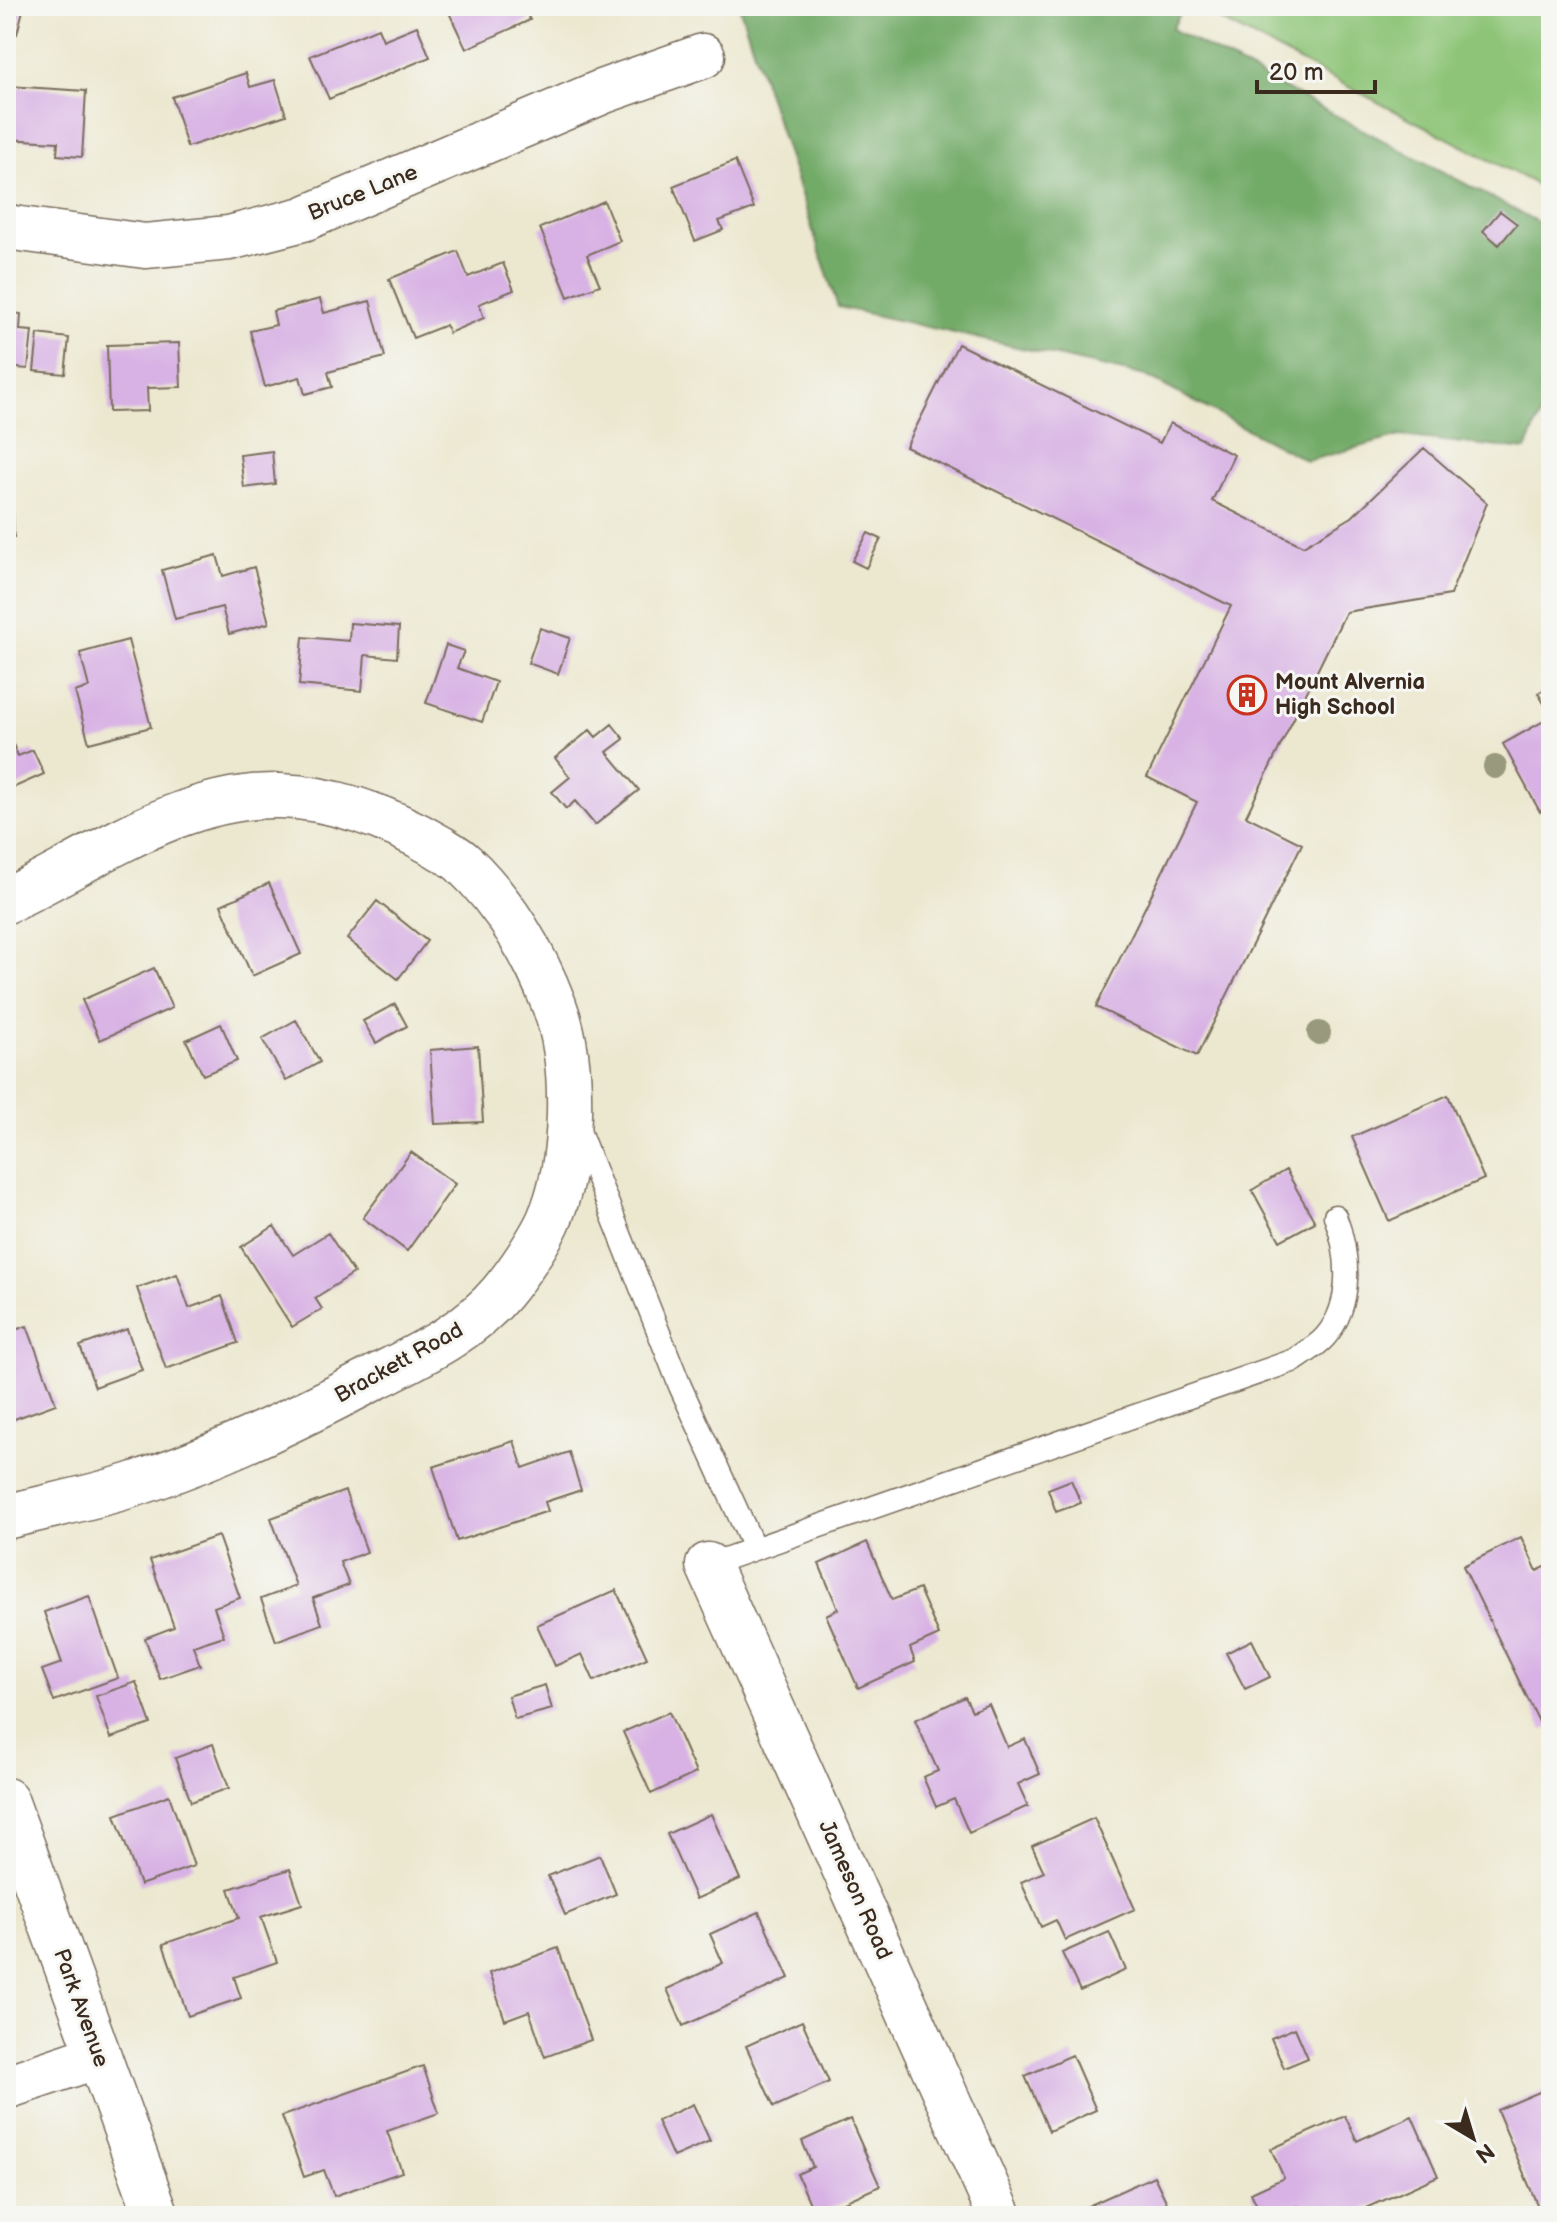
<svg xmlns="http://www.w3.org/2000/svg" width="1557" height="2222" viewBox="0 0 1557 2222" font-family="'Balsamiq Sans',sans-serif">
<rect width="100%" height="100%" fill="#f6f6f2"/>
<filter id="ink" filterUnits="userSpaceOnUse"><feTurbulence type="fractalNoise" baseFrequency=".0125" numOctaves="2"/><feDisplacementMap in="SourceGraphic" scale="16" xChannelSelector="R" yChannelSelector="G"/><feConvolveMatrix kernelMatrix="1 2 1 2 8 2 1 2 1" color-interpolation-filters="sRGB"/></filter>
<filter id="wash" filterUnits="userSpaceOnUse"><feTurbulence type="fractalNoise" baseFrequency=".006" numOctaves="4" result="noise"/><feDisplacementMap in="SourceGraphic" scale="32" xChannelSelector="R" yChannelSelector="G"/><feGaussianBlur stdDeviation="1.8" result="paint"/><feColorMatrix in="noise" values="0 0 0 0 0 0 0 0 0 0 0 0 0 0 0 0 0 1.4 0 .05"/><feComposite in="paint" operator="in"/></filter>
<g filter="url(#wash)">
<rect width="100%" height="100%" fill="#ece8d0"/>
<path fill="#8dc477" stroke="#64774a" stroke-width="2" d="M1199,6H1551V192L1197,8Z"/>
<path fill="#72aa68" stroke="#566a43" stroke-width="2" d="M739,6H1184L1172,29L1551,229V389L1526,450L1400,436L1307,461L1146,376L838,307Z"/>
<g id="blocks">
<path fill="#d8b2e4" d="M6,6H24L17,34L6,32Z
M446,6H523L530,20L466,49Z
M417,26L430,57L329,99L310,56L378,28L383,40Z
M246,73L250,87L275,80L286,115L187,147L172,97Z
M8,86L86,91L82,157L57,155L58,142L6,139Z
M735,161L754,208L719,221L723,230L695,241L673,186Z
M604,201L620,241L587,255L600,285L568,297L540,228Z
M1500,211L1517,224L1499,245L1483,231Z
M458,251L468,277L503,263L514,290L479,304L484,318L449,333L446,325L413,338L389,279Z
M320,299L324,313L370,301L385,357L328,372L332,387L305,394L300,377L265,387L250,331L276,325L273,311Z
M6,312L21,314L20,330L32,331L28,369L6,367Z
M38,334L69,338L65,374L34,371Z
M179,343L181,387L147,388L148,411L109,412L107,345Z
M958,344L1160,443L1170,423L1234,455L1212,501L1303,546L1352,517L1424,448L1487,503L1450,595L1346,612L1246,816L1302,844L1197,1056L1096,1007L1197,802L1147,777L1231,606L906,447Z
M272,451L275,484L244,488L240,455Z
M6,458H11L14,537H6Z
M868,533L881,539L866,568L852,561Z
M217,555L223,576L254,567L269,623L229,634L222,607L175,619L162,570Z
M350,623L399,627L397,658L365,655L362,691L299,685L303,637L349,641Z
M540,628L570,638L558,674L528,663Z
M128,640L151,727L89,743L75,692L89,687L80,653Z
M446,645L464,651L457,668L496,682L482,722L426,703Z
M1551,686V716L1538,693Z
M1551,717V806L1540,812L1503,744Z
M612,724L624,739L607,752L639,790L595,825L575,801L566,809L552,792L570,777L555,758L590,730L596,737Z
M6,728L18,756L33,750L44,774L6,791Z
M269,883L301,954L252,976L221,905Z
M377,901L427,941L398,979L347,939Z
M154,968L172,1008L100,1040L82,1000Z
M395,1004L407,1026L376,1043L363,1021Z
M296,1020L320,1062L286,1081L262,1039Z
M221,1024L237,1061L203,1075L186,1040Z
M478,1046L483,1122L435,1124L430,1050Z
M1448,1095L1484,1179L1389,1221L1352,1137Z
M411,1152L455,1184L407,1251L363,1218Z
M1286,1170L1315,1222L1280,1241L1252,1190Z
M274,1226L293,1255L328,1233L354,1273L315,1298L322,1309L292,1327L241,1247Z
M177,1274L189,1308L222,1296L238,1343L166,1369L137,1288Z
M27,1326L56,1404L6,1422V1333Z
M127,1329L142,1370L95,1387L80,1346Z
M514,1441L523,1468L569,1452L581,1490L545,1502L548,1511L457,1541L433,1467Z
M1071,1480L1081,1503L1056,1512L1048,1489Z
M345,1491L367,1552L340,1562L349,1585L313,1598L322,1624L276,1641L261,1599L296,1586L271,1518Z
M218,1536L240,1598L214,1607L224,1636L193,1646L200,1665L160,1679L145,1638L174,1627L150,1560Z
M1521,1537L1537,1571L1551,1564V1727L1543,1730L1463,1566Z
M867,1542L892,1600L919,1589L939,1635L910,1648L915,1662L858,1688L826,1615L838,1609L819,1564Z
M616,1590L647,1658L594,1681L582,1654L555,1666L537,1625Z
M89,1596L118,1678L54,1701L42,1670L62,1663L44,1612Z
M1252,1640L1270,1677L1245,1689L1226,1653Z
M136,1682L151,1724L111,1738L96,1696Z
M545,1685L552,1709L515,1719L508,1696Z
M965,1697L972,1711L989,1704L1007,1747L1025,1739L1040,1774L1018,1784L1028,1806L969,1833L954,1799L936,1807L923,1777L938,1771L915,1720Z
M669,1712L696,1773L651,1794L623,1732Z
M213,1744L229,1788L191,1802L175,1758Z
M169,1795L194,1866L140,1885L115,1815Z
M711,1814L740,1879L696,1899L667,1834Z
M1094,1818L1135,1909L1065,1940L1056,1920L1041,1927L1021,1882L1044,1872L1032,1846Z
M600,1855L616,1894L565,1915L548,1876Z
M290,1869L302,1904L261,1917L277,1962L234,1977L241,1998L188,2016L163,1944L239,1918L229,1889Z
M759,1912L789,1978L683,2026L667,1989L723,1963L710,1934Z
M1109,1932L1126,1970L1080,1991L1062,1953Z
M558,1948L591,2040L545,2057L529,2011L505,2020L489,1973Z
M802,2021L829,2082L774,2107L746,2046Z
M1295,2028L1308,2058L1284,2068L1271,2038Z
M1072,2055L1096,2110L1049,2131L1025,2076Z
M423,2066L439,2113L387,2131L402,2172L334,2196L324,2170L304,2177L282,2116Z
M1551,2087V2204L1539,2209L1497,2110Z
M693,2104L710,2141L673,2157L657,2121Z
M1345,2116L1357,2141L1412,2116L1438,2176L1349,2216H1303L1298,2206L1276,2216H1262L1251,2193L1284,2178L1271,2149Z
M850,2119L880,2186L815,2215L797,2174L813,2167L802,2141Z
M1154,2176L1167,2203L1144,2213L1145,2216H1079L1077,2211Z"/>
</g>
</g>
<g filter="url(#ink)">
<use href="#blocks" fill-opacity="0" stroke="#796c5c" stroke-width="2"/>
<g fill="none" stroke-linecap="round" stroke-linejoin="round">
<g stroke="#796c5c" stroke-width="25">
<path id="service" d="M577,1126L680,1386L754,1548
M708,1565L1295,1360C1305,1353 1317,1346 1325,1337C1354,1304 1349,1253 1335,1216"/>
</g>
<g stroke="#796c5c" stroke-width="47">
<path id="minor" d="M6,227L145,246L229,238L303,219L604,91L703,56
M6,901C93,860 181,793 281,796C337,798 391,819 439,847C447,852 457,857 464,864C504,902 535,954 554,1005C576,1063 574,1165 548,1222C538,1243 517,1274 502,1292C469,1332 421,1354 376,1377C298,1418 216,1458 132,1485C91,1498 48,1506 6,1517
M708,1565L1000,2216
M6,1800L157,2216
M6,2087L98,2056"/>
</g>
<use href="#service" stroke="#fff" stroke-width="22"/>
<use href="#minor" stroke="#fff" stroke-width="44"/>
</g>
<g fill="#98997d">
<circle cx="1495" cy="767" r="12"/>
<circle cx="1319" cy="1033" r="12"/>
</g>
</g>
<defs>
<g id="building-ring" transform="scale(2)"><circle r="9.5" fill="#f6f6f2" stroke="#c8321e" stroke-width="1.5"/><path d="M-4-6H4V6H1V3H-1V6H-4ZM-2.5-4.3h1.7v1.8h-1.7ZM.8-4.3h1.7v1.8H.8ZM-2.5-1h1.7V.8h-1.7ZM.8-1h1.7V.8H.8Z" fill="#c8321e"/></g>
</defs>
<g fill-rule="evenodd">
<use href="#building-ring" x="1247" y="695"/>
</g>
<g text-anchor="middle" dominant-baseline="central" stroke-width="6" stroke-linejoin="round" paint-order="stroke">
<g font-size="22" fill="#3b2a1e" stroke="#f6f6f2">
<text transform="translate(363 193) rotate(-22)">Bruce Lane</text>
<text transform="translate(399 1363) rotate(-29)">Brackett Road</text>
<text transform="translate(855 1890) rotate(66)">Jameson Road</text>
<text transform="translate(81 2008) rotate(70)">Park Avenue</text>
</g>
<g font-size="22" font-weight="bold" fill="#3b2a1e" stroke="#f6f6f2" text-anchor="start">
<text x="1275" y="682">Mount Alvernia<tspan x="1275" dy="25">High School</tspan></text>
</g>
</g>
<rect width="1557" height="2222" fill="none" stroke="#f6f6f2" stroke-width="32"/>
<g transform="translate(1473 2138) rotate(142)" stroke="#f6f6f2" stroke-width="6" paint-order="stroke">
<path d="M0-6L14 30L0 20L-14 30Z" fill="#3b2a1e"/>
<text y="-12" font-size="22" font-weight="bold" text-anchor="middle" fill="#3b2a1e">N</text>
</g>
<path d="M1257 80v12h118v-12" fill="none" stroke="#3b2a1e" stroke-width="4"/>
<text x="1269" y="80" font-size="24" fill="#3b2a1e" stroke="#f6f6f2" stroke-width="6" paint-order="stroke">20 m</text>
</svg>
